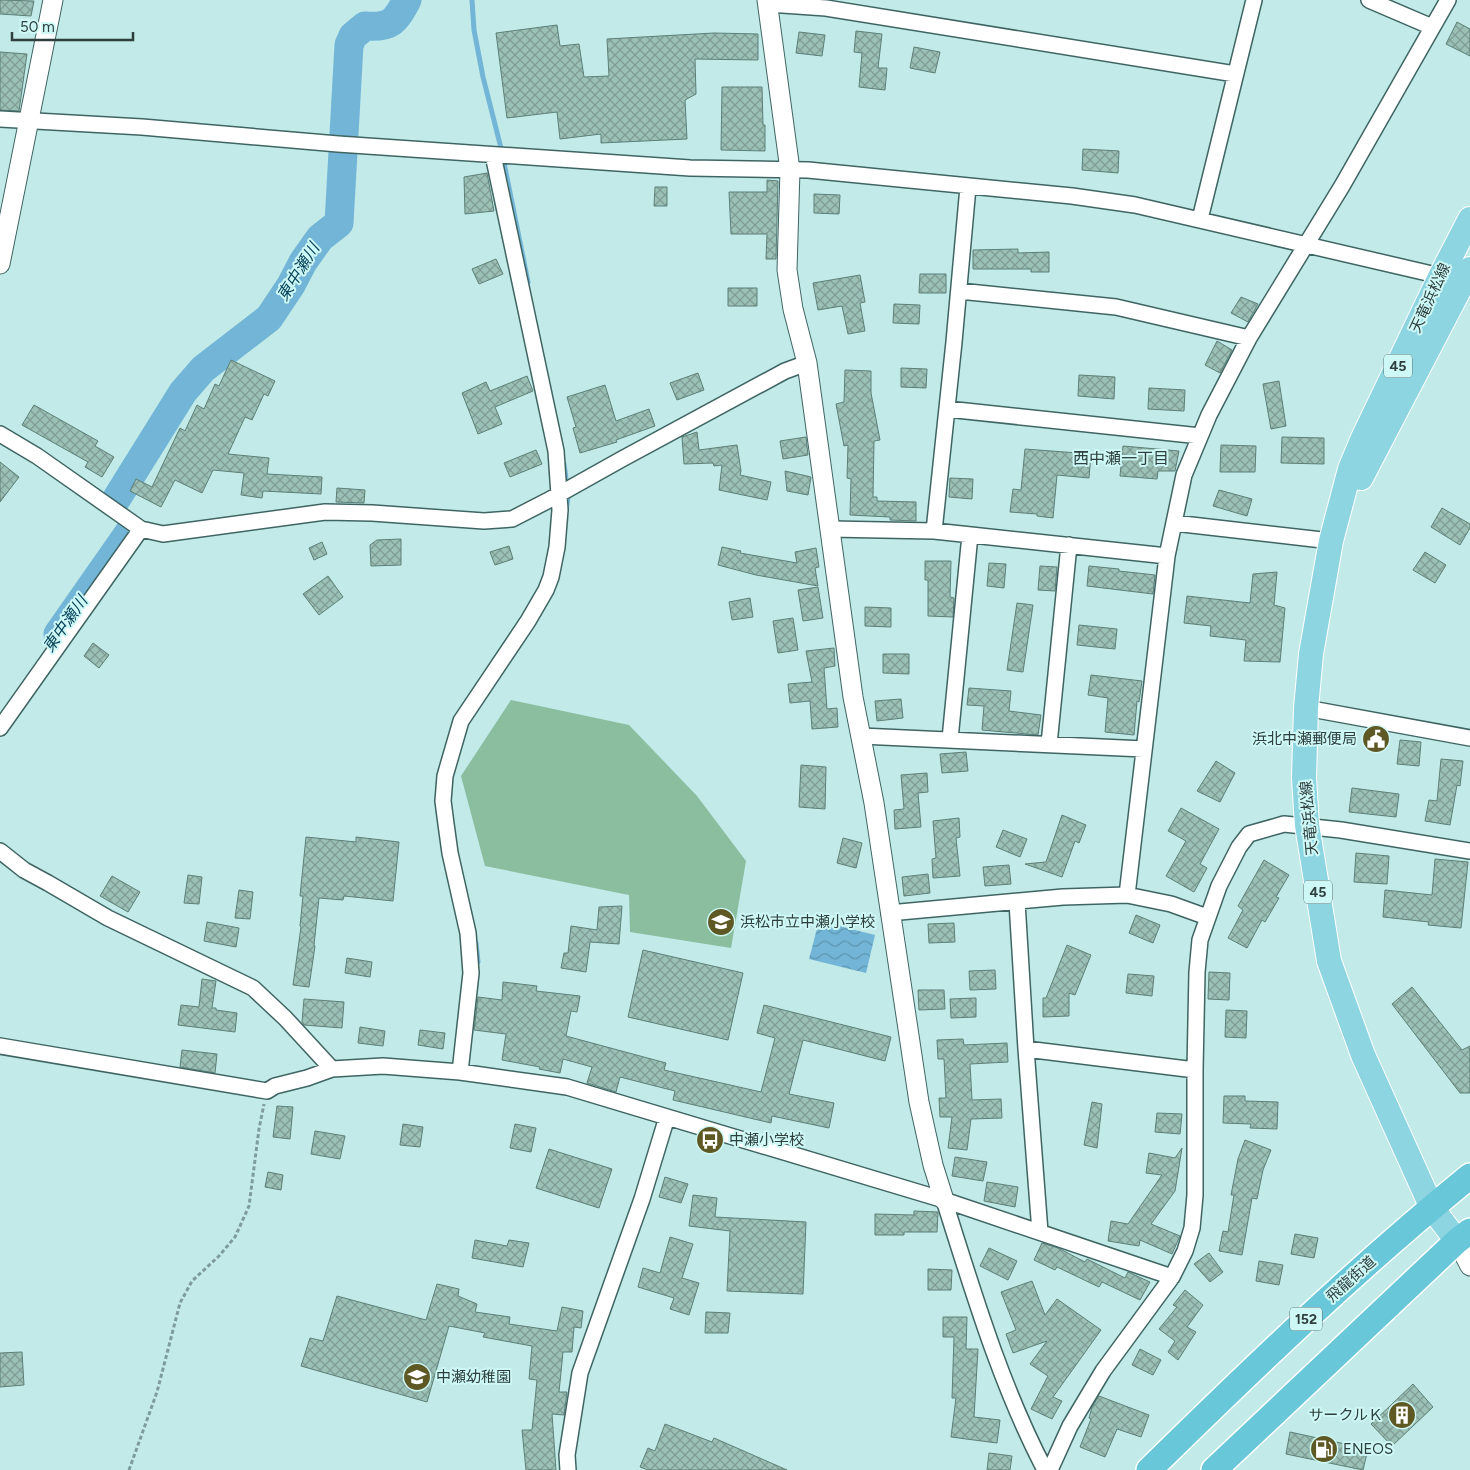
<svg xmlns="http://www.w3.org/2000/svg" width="1470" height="1470" viewBox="0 0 1470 1470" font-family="Figtree,'Noto Sans JP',sans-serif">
<defs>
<pattern id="water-waves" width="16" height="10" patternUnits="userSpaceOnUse" patternTransform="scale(1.25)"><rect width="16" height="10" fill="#72b5d6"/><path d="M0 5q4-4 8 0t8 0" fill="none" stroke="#5e95af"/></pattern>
<pattern id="building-cross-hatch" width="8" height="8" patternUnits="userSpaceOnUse" patternTransform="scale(1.25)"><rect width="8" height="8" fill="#9bc0b5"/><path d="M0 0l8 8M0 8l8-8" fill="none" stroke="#7f9d95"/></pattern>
</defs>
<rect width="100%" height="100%" fill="#c1eae9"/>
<path fill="#8abe9e" d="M511,700L629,725L697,796L746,861L731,948L630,932L629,895L485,866L461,776Z"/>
<path fill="url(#water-waves)" d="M819,921L875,935L866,973L809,959Z"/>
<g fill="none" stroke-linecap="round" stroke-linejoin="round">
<path stroke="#72b5d6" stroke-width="5" d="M472,0L474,30L483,77L501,148L528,282
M564,464L566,479
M566,511L568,497
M476,943L478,962"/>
<path stroke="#72b5d6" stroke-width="29" d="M117,498L183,392L203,369L269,318L291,285L303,262L320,238L339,223L349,45L353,36L365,26C391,28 395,22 407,0
M58,634L130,531"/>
</g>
<path fill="url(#building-cross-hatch)" stroke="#5d8076" d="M0,0L34,1L31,16L0,14Z
M1457,22L1470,29V56L1446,44Z
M557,25L560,46L579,44L584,77L609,76L607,39L714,33L758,34V60L695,59L696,94L685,100L687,139L601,143V134L560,139L557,112L507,118L496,33Z
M856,31L882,34L878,68H887L885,90L859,87L862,53L854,52Z
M799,32L825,35L822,56L796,53Z
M914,47L940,52L935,73L910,68Z
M0,52L27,54L19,111L0,110Z
M722,87H762L763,125H765V151L721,150Z
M1083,149L1119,151L1118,173L1082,170Z
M487,173L494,211L465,214L464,177Z
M767,180L778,181L776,259H766L767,234H731L729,192H767Z
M655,187H667V206H654Z
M814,194L840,195L839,214L814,213Z
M1018,249V253L1049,252V272H1031V269H973V250Z
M496,259L503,274L479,284L472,269Z
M920,274H946V293H919Z
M860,275L865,302L860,303L865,331L848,334L842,306L818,310L813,283Z
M728,288H757V306H728Z
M1241,297L1258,304L1248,322L1231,313Z
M894,304L920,305L919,324L893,323Z
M1217,341L1232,350L1220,373L1205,365Z
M231,360L275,381L268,396L264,394L252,420L245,417L228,454L269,458L267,474L322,477L321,494L263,491L262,498L241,495L244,473L213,470L202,493L175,480L161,507L130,491L136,479L152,487L180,428L185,431L197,405L204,409L215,384L219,386Z
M901,368L927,369L926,388L901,387Z
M845,370L871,371V393L880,440L874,441L873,497H877V501L916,502V521L890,520V517L850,515L851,479L847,478L848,445L844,446L836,404L844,402Z
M698,373L704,390L677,400L670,383Z
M1079,375L1115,377L1114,399L1078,396Z
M527,376L533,391L495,407L502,424L478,434L462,393L486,382L490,391Z
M1279,381L1286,426L1271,429L1263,384Z
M605,385L616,421L649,409L655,426L616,440L617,442L580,453L573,428L576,427L567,397Z
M1149,388L1185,390L1184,411L1148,409Z
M34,405L98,441L95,446L114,457L102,477L85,467L88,462L22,425Z
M697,432L699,450L737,445L741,471L740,475L771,482L767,500L719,490L722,465L714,466L713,463L684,464L682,437Z
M806,437L808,455L783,459L780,441Z
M1282,437L1324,438V464L1281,463Z
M1221,445L1256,446L1255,472H1220Z
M1123,446L1179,451L1175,471H1158L1157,479L1120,476Z
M1025,449L1091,454L1089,478L1057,475L1053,518L1037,516V514L1010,512L1013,489L1021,490Z
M536,450L542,464L510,477L504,463Z
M0,462L19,477L0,502Z
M785,471L811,477L808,495L787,491Z
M950,478L973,479L972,499L949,497Z
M337,488L365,490L364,503L336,502Z
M1219,490L1252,499L1247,516L1213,506Z
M1442,508L1470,524V528L1460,545L1431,527Z
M401,539V565L371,566L370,545L377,540Z
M322,542L327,554L314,560L309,548Z
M509,546L513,559L495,565L490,552Z
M722,547L741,551L740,553L797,563L795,552L816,548L819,567L815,568L818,586L756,575L718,565Z
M1425,552L1446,565L1435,583L1413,570Z
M925,561H951L950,597L954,598L953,617L928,616V580H925Z
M989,563L1006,564L1004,588L987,586Z
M1040,566L1057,567L1055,591L1038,590Z
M1089,566L1119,569V571L1155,575L1153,594L1087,586Z
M1277,572L1274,605L1285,608L1280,662L1244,661L1246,640L1210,636L1211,626L1184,623L1187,596L1250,603L1253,574Z
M328,576L343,597L319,615L303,594Z
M818,587L823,618L803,621L798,590Z
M750,598L753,617L732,620L729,602Z
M1017,603L1033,605L1023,672L1007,670Z
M865,607L891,608V627L865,626Z
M793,618L798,650L778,653L773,621Z
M1079,625L1117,629L1115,649L1077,645Z
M93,643L109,655L99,668L84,656Z
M834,648L835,666L824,668L827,709L837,708L838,727L812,729L810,701L790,703L788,684L812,682L806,651Z
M883,654H909V674L883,673Z
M1091,675L1142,681L1139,702L1137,701L1134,735L1105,732L1108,698L1088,695Z
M969,688L1011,691L1009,711L1041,715L1038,735L982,730L984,706L967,705Z
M901,699L903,718L877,721L875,701Z
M1400,740L1421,742L1419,766L1397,764Z
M966,752L968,771L942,773L940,754Z
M1441,759L1463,761L1460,786L1457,785L1450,825L1425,821L1429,800L1437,801Z
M1216,761L1235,773L1220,802L1197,791Z
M801,765L826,767L825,809L799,807Z
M927,773L928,792L918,793L921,827L895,829L894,810L904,809L901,775Z
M1352,788L1399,794L1396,817L1349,812Z
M1181,808L1219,829L1200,864L1207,868L1194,892L1166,876L1186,841L1168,831Z
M1062,815L1086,825L1079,843L1075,841L1062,877L1025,864L1046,862Z
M959,818L960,837L956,838L960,876L933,878L932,859L936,858L933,821Z
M1003,830L1027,839L1020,857L996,847Z
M306,837L356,842V837L399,842L393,901L344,896L343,900L319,898L314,945L315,946L309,987L293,985L301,927L300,926L303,896H300Z
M843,838L862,843L856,868L837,863Z
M1356,853L1389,856L1387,884L1354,882Z
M1435,859L1468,862L1461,928L1428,925L1429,922L1383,917L1385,890L1432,895Z
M1264,860L1289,875L1276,897L1279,898L1265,922L1262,920L1247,948L1228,938L1243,910L1238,906Z
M1009,865L1011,884L985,886L983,867Z
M928,874L930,893L904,896L902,877Z
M188,875L202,877L199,904L184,903Z
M112,876L140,892L128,912L100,896Z
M239,890L253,892L250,919L235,918Z
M622,906L619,944L590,942L586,972L561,968L564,953H568L571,926L597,930L599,907Z
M1136,915L1160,925L1153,943L1129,933Z
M207,922L239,928L236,947L204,941Z
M954,923L955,942L929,943L928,924Z
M1067,945L1091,955L1075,995L1069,993V1016L1043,1017V998H1046Z
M643,950L743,973L728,1040L628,1017Z
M347,958L372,962L370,977L345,973Z
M995,970L996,989L970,990L969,971Z
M1209,972L1230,973L1229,1000L1208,999Z
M1128,974L1154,976L1152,996L1126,993Z
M202,979L216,981L212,1008H216V1010L237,1013L235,1032L178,1025L181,1005L199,1007Z
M503,982L537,986L536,991L580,996L577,1012L571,1011L566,1036L666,1063L664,1070L761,1092L775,1038L757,1033L764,1005L891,1037L885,1061L803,1040L789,1094L834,1103L829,1128L772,1116L771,1123L673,1100L675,1091L620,1077L616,1092L587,1083L592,1067L563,1059L560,1073L539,1069L540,1067L502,1060L506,1034L474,1030L478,997L502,1000Z
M1412,987L1462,1050L1470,1046V1093H1460L1392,1004Z
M918,990H944L945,1009L919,1010Z
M976,998V1017L951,1018L950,999Z
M304,999L344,1002L342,1028L304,1025L302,1022Z
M1226,1010L1247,1011L1246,1038L1225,1037Z
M360,1027L385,1031L383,1046L358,1043Z
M420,1030L445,1033L443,1049L418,1045Z
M963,1039L964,1045L1007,1043L1008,1062L970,1064L972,1100L1001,1099L1002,1118L971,1119L967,1150L948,1148L952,1117H940L939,1098H946L944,1059H938L937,1040Z
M182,1050L217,1054L215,1073L180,1067Z
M1224,1096H1245V1101L1278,1102L1277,1129L1250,1128L1251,1124L1223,1123Z
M1092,1102L1102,1104L1097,1148L1084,1145Z
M277,1106L293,1107L290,1139L273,1137Z
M1157,1113L1182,1114L1180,1134L1155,1132Z
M403,1124L423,1127L420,1147L400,1145Z
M515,1124L536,1128L531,1152L510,1148Z
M315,1131L345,1136L340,1159L311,1154Z
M1245,1140L1271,1150L1263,1170L1257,1199L1252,1198L1242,1255L1219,1251L1223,1231L1228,1232L1234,1195H1231L1238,1159Z
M1182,1148L1175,1191L1151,1224L1180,1236L1172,1254L1140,1240L1139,1246L1108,1241L1111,1221L1128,1224L1162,1175L1146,1173L1149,1153L1175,1158Z
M549,1149L612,1169L599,1208L536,1188Z
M955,1157L987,1162L983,1181L952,1176Z
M268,1172L283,1175L281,1190L265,1187Z
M665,1177L688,1184L681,1203L659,1197Z
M987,1182L1018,1187L1015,1207L984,1201Z
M693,1195L717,1198L715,1217L806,1222L803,1294L727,1291L730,1231L689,1226Z
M914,1211L938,1212L937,1232H904V1235H875V1214L914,1215Z
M1295,1234L1318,1238L1314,1258L1291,1254Z
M670,1237L693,1244L682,1278L699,1283L689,1315L670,1309L674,1298L638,1287L643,1268L660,1273Z
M475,1240L507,1246L509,1240L529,1243L523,1267L472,1258Z
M1042,1243L1058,1248L1085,1262L1087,1259L1125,1278L1128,1272L1150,1282L1140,1300L1102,1282L1099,1287L1057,1267L1055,1270L1034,1260Z
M989,1248L1017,1261L1008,1280L980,1266Z
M1209,1253L1223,1272L1210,1282L1194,1264Z
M1259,1261L1283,1265L1279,1285L1256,1281Z
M928,1269L952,1270L951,1290H928Z
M1032,1281L1045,1315L1057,1299L1101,1330L1053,1397L1062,1401L1052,1419L1031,1409L1048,1376L1030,1364L1047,1341L1013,1353L1006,1334L1016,1330L1001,1292Z
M437,1284L459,1289L458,1296L477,1304L475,1312L510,1317L509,1324L557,1331L562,1307L583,1311L581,1328L574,1327L572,1352H563L559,1392H567L564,1415L552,1414L556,1470H526L522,1430H532L537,1380L529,1379L532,1346L483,1337L485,1333L449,1326L427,1402L301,1366L310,1338L323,1341L337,1296L426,1320Z
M1185,1290L1203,1305L1187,1327L1196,1332L1178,1360L1168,1352L1175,1341L1159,1329L1177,1307L1173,1305Z
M706,1312L730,1313L728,1333H705Z
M943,1317H967L966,1349H978L974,1417L1000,1420L997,1443L951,1437L956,1398H952L954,1337H943Z
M1140,1349L1161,1360L1153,1375L1132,1365Z
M22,1352L24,1385L0,1387V1353Z
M1413,1384L1433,1407L1392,1446L1371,1424Z
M1099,1396L1149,1415L1141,1437L1117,1429L1105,1457L1080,1447L1091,1419L1089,1418L1092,1407Z
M665,1424L712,1442L714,1438L787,1470H648L640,1467L648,1448L655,1451Z
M1290,1432L1368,1449L1363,1470L1286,1454Z
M989,1453L1012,1456L1010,1470H987Z"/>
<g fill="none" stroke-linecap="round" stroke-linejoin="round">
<g stroke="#3f6563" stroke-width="18">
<path id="minor" d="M1369,0L1432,27
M768,4L826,8L1235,74
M0,119L142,127L338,144L690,168L808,170L1072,196L1135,205L1449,278
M1200,219L1254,0
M959,291L1116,307L1249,338
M947,409L1200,436
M0,434L37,456L141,529L163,534L325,512L372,513L484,521L512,519L547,501L622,459L785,371L807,363
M1174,523L1331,541
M830,529L934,531L1167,556
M934,531L954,342L968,187
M1306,708L1470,738
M0,728L141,529
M861,736L1144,749
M950,739L970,535
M1049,744L1069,545
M0,851L24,870L48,883L108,918L253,988L285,1018L332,1069
M1127,895L1167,556L1184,475L1209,415L1249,338L1342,186L1448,0
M1017,902L1026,1049L1040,1232
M889,913L1063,897L1127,895L1171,904L1207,917
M0,1046L267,1091L275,1086L307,1078L332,1069L383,1066L460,1072L567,1087L944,1200L1172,1277
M1026,1049L1195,1070
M460,1072L471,973L468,933L450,853L446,824L443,801L445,776L461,721L528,621L546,590L551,577L557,547L560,510L556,451L493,155
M944,1200C973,1291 1000,1384 1045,1470
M568,1470L567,1455L580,1373L642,1199L667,1117
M1050,1470L1070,1426L1103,1371L1172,1277L1185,1251L1192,1228L1195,1195V1070L1197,972L1200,940L1219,886L1239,847L1249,834L1284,824L1341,830L1470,851"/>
</g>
<g stroke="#3f6563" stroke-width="21">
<path id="tertiary" d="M767,0L790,170L787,270L793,309L807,363L853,697L874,803L919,1102L933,1165L944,1200
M0,264L53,0
M1457,1241L1470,1266"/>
</g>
<g stroke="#fff" stroke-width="26">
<path id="primary" d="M1361,478L1470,269
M1457,1241L1432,1208L1363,1055L1329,961L1307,825L1304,778L1306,708L1311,654L1331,541L1350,469L1363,438L1440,277L1470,219"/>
</g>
<g stroke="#fff" stroke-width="28">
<path id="trunk" d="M1149,1470C1253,1368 1357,1268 1470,1176
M1214,1470L1457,1241L1470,1231"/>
</g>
<path stroke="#7e9c9b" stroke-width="3" stroke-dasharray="4 2.5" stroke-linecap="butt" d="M129,1470L157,1392L180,1303L192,1281L219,1256L235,1237L249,1206L259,1129L264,1104"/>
<use href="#minor" stroke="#fff" stroke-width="15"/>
<use href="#tertiary" stroke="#fff" stroke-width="19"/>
<use href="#primary" stroke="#8ed5e2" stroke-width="24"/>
<use href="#trunk" stroke="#68c7d8" stroke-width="25"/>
</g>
<defs>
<g id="civic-disc" transform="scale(1.4375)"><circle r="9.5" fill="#5e5824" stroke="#cef8f6"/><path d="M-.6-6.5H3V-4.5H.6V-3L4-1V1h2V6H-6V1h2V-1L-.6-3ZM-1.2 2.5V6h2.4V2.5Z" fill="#fff"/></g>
<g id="school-disc" transform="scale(1.4375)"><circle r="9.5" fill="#5e5824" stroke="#cef8f6"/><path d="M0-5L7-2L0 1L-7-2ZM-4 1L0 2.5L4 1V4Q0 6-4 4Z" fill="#fff"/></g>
<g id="bus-disc" transform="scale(1.4375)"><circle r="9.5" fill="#5e5824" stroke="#cef8f6"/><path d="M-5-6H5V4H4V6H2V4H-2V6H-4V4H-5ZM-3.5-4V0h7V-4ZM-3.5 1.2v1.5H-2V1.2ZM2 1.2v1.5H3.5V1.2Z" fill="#fff"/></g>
<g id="building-disc" transform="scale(1.4375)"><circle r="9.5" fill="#5e5824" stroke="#cef8f6"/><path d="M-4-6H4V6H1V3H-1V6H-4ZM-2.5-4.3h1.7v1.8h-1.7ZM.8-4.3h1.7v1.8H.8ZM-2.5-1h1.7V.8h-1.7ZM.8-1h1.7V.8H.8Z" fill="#fff"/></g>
<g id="fuel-disc" transform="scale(1.4375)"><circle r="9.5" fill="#5e5824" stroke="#cef8f6"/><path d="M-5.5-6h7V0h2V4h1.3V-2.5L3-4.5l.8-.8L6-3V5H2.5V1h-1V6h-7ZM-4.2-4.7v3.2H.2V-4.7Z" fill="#fff"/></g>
</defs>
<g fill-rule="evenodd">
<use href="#civic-disc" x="1376" y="739"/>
<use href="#school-disc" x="721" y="922"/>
<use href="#bus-disc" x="710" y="1140"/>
<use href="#school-disc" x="417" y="1377"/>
<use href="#building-disc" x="1402" y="1415"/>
<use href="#fuel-disc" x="1324" y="1449"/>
</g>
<g text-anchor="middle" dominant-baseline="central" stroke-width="4" stroke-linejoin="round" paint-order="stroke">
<g fill="#cef8f6" stroke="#5e7675" stroke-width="1">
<rect x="1384" y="354.5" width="28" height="23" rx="4"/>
<rect x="1304" y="880.5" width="28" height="23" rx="4"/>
<rect x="1290" y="1307.5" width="32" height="23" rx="4"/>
</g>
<g font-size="14" font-weight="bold" fill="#2e3f3e">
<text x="1398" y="366">45</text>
<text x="1318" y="892">45</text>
<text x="1306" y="1319">152</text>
</g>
<g font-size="15" fill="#2e3f3e" stroke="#cef8f6">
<text transform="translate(1430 298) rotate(-65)">天竜浜松線</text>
<text transform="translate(1309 818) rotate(-95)">天竜浜松線</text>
<text transform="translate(1351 1279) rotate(-42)">飛龍街道</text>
</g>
<g font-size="15" fill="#2e3f3e" stroke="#cef8f6" text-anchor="start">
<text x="1357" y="739" text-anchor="end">浜北中瀬郵便局</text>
<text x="740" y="922">浜松市立中瀬小学校</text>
<text x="729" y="1140">中瀬小学校</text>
<text x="436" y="1377">中瀬幼稚園</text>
<text x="1383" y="1415" text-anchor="end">サークルＫ</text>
<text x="1343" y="1449">ENEOS</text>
</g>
<g font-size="16" font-style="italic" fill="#054258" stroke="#cef8f6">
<text transform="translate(298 272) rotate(-58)">東中瀬川</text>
<text transform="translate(65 624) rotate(-55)">東中瀬川</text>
</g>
<g font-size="16" fill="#2e3f3e" stroke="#cef8f6">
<text x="1121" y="458">西中瀬一丁目</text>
</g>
</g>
<path d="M12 32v8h121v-8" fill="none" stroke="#2e3f3e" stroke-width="2.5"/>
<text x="20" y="32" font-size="15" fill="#2e3f3e" stroke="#cef8f6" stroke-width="4" paint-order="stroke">50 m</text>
</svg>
